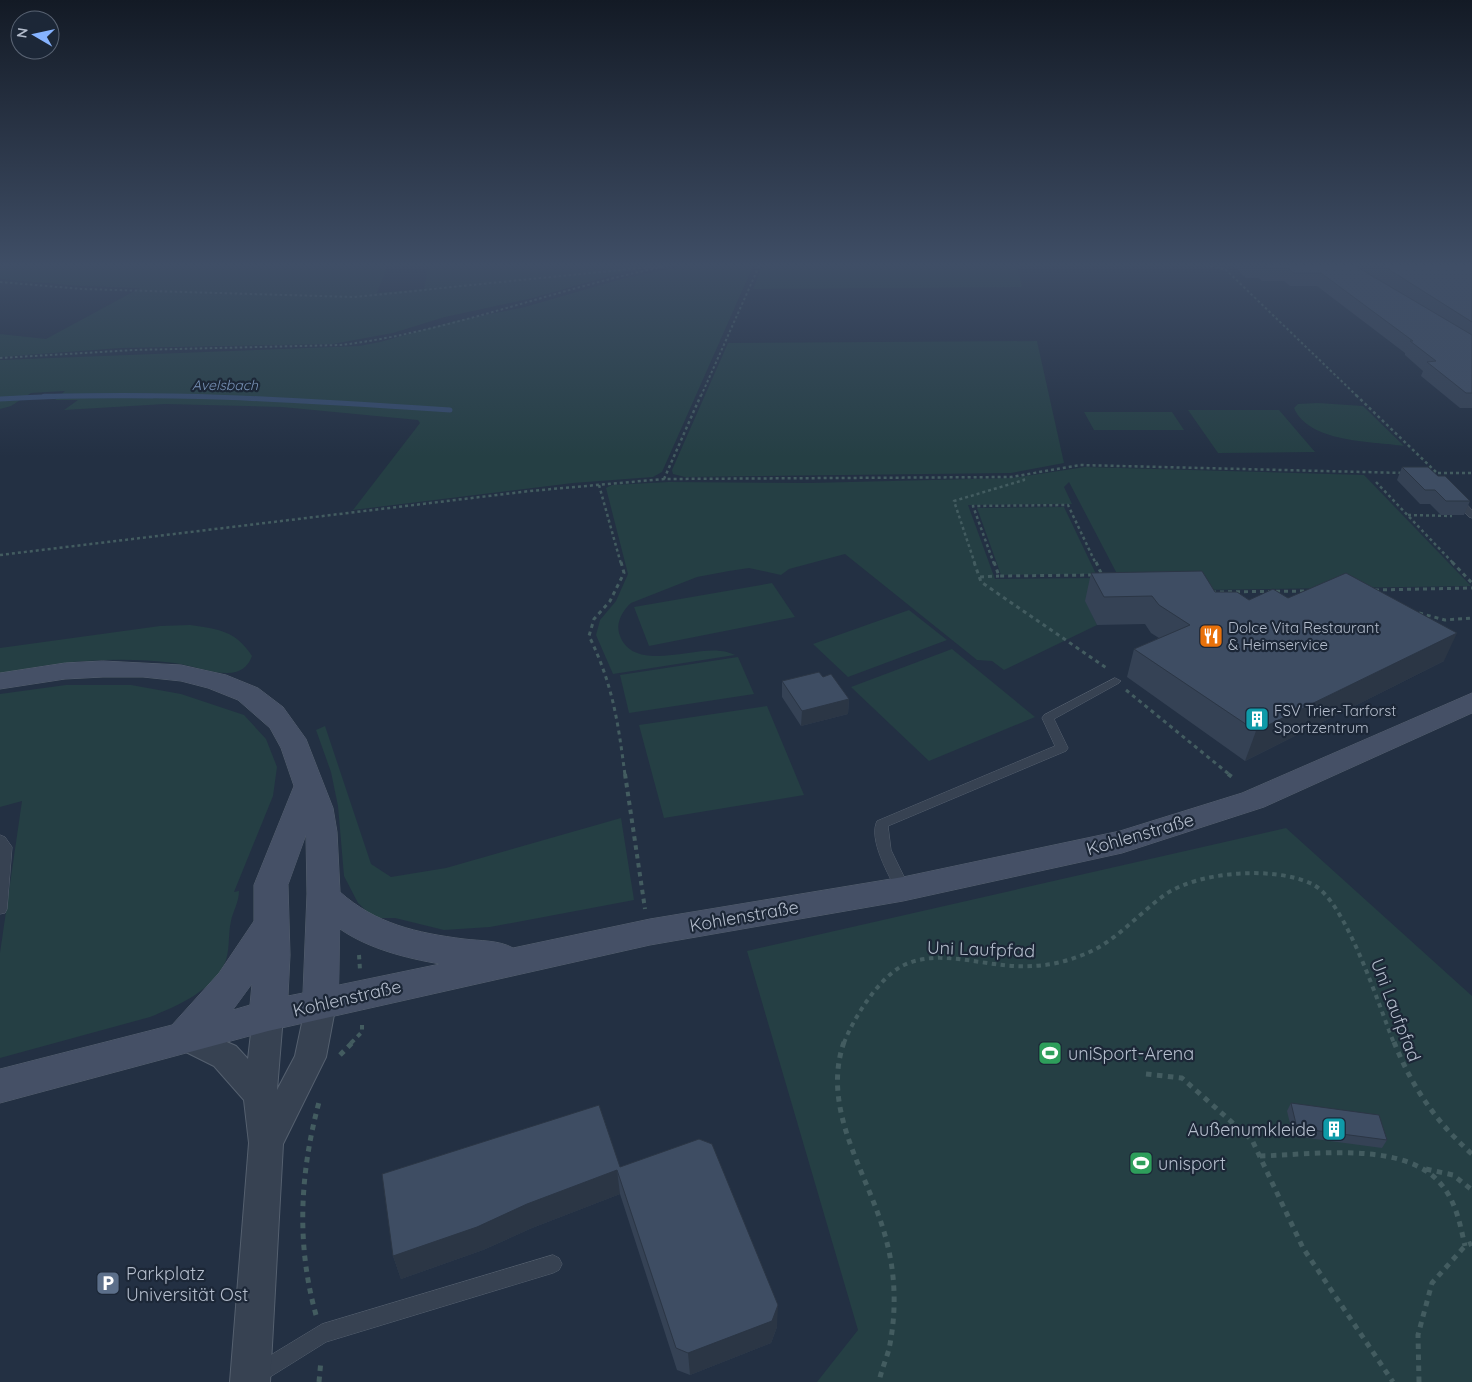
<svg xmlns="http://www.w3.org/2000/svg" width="1472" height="1382" viewBox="0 0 1472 1382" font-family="Quicksand,sans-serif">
<rect width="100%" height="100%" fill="#233043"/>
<path fill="#253f44" d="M0,264H388L377,293L424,289L429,264H652L529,299L445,317L393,333L333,344L121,348L0,357V334L46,339L140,288L79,286L0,279Z
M694,264H754L662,472L653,477L573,483L353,510L420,423L418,420L282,407L165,404L64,410L78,400H55L65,391L31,393L11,406L0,409V360L359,346L380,342L455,321L525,307L621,279Z
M763,264H1017L1022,287L753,289Z
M1037,341L1064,463L1011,473L685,477L673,474L672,470L728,343Z
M1318,403L1363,406L1404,446C1371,441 1309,443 1294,408L1298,404Z
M1188,410H1279L1315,452L1218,453Z
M1084,412H1172L1184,430H1094Z
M1085,467L1364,475L1471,586L1126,591L1069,482L1064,487L1072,504L968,505L995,579L1098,578L1086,601L1097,625L1004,670L992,661L977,660L845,554L789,569L781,575L749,568L729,571L697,577L631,603C623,610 616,622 619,633C631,674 692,647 720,651C725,651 730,653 735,655L613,674L596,635L600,620L616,601L628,574L606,488L612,485L669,482L810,483L1012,478Z
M1064,507L1096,574L1001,575L977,508Z
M772,583L795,617L649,646L634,607Z
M909,610L947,640L848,677L813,644Z
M190,625C219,629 236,631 252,656C248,667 240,673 227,673C209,673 192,665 174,663C115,656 58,661 0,674V648L160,626Z
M952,649L1035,717L929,761L851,687Z
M738,657L754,694L629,713L620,675Z
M66,685H131L181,694L244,715L266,739L277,767L273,796L234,892L239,891C239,902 233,911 231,921C228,934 230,947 226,960C215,990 177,1006 150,1017L0,1058V953L22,801L0,807V694Z
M767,706L804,795L664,818L639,725Z
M325,726L371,864L391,877L446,868L621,818L634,900L490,927L444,930L395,918H382L377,921L358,903L344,876L338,806L331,772L316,730Z
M1286,828L1472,996V1382H817L858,1330L747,951Z"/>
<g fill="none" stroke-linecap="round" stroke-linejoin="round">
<path stroke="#344a6b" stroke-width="4.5" d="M44,396H153"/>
<path stroke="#344a6b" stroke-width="5" d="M0,399C150,390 300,400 450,410"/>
<g stroke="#55606f" stroke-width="1">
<path id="service" d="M1457,496L1460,497L1472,510V518L1469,517L1454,501L1453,499Z
M1115,678L1121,681L1119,683L1054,719L1068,748L1066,751L888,826L891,850L910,889L908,893L903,894L898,893C889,876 868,839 877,821L1055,746L1042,718L1044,715Z
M0,835L5,837L12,847L7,909L5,913L0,914Z
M553,1255L559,1258L562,1264L559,1270L553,1273L326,1342L262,1382L251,1381L248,1374L251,1367L322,1324Z"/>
</g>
<g stroke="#55606f" stroke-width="2">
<path id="minor" d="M321,992L332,995L336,1004L326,1057L283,1144L270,1382H230L249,1143L244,1100L214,1066L174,1046L170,1037L174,1028L185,1024L236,1046L248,1059L253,1016L257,1007L268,1003L279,1007L283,1016L277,1090L295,1056L306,1004L310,995Z"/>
</g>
<g stroke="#55606f" stroke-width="1">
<path id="secondary" d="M103,661L181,665L226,675L258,688L283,707L306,739L333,808L337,832L340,892C376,924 417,933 464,939C480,941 499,940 513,948L650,919L903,877L1120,831L1242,793L1472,693V713L1264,807L1122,853L903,901L650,945L268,1031L0,1103V1069L172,1025L219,973L254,921V885L294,786L281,748L270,728L238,700L208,688L181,681L143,677H103L65,679L0,689V673L65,663ZM306,835L307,894L303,993L288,996L290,955L288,885ZM340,929C369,949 406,958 440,964L339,985ZM252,984L250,1005L233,1010Z"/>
</g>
<path stroke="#435c60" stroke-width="2" stroke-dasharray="2.5 2.5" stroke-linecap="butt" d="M1196,264L1225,269L1357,396
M0,282L82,289L354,297L660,266
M0,358L134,350L341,345C456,331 564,285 677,264
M701,396L760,264"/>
<path stroke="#435c60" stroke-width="2.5" stroke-dasharray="3 3" stroke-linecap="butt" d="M1356,395L1437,473
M1432,473H1472
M664,479L701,395
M1376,482L1454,564
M599,485L621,564
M1408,515L1452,516
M0,555L530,491L664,479L1011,477L1080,465L1404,473
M975,564L954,501L1024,480L1023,475
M994,564L973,506L1068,505L1096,564"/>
<path stroke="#435c60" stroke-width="3" stroke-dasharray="4 4" stroke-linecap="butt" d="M621,562L624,573L610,601L594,619L589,636C613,685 618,722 625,775
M974,562L981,582L1108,669
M994,562L999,576L1093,575
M1096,562L1102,575
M1452,562L1472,583
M980,577L999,576
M1375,590L1472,588
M1212,592L1308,591
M1419,613L1445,620L1472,618
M1126,690L1230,775"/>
<path stroke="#435c60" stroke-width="4" stroke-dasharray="4.5 4.5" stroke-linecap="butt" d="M625,774L645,909
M1228,774L1232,777
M359,955L360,970
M351,1043L362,1032V1021
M844,1043C853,1019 878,979 902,966C933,950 971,962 1003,965C1028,968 1053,966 1077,957C1114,945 1136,915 1166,894C1200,871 1275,866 1312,884C1346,900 1379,1007 1394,1043"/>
<path stroke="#435c60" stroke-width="5" stroke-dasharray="5.5 5.5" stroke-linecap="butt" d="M844,1042C819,1114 873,1179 888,1247C896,1280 896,1316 889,1349C886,1360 881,1371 879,1382
M1394,1042C1412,1087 1436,1122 1472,1154
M340,1055L353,1042
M1146,1074L1182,1078L1252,1140L1303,1248L1393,1382
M1260,1156C1311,1155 1403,1140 1440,1183C1456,1201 1460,1224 1465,1246
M1426,1169L1453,1175L1472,1190
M316,1315C296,1244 300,1173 319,1102
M319,1382L321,1360
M1419,1382L1418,1335L1432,1283L1465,1246L1472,1243"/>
<use href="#service" fill="#374252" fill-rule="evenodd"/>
<use href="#minor" fill="#374252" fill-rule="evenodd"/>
<use href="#secondary" fill="#455066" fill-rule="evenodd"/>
</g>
<path fill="#354255" d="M1232,264H1472V408H1460L1421,376L1423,371L1405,355V353L1317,286H1290L1284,281H1262L1259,278H1246Z
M1402,467L1438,476L1470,501L1464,515H1441L1430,504H1420L1397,480Z
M1091,573L1215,592L1249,600L1288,598L1444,661L1245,761L1127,677L1134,649L1159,638L1151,633L1145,624L1097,625L1085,601Z
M823,677L849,699L848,714L801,726L782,697V681Z
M1291,1103L1387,1140L1382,1148L1293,1136L1287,1111Z
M620,1167L777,1327L771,1343L690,1375L677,1370L620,1194L532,1228L483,1250L401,1279L393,1256Z"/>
<path fill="#2b3645" d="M1457,633L1444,661L1245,761L1256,731Z
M849,699L848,714L801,726L802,711Z
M617,1170L620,1194L532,1228L483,1250L401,1279L393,1256L527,1204Z
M778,1305L777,1327L771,1343L690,1375L688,1353Z"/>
<path fill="#3e4d63" stroke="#2b3645" d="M1248,264H1352L1472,335V393H1466L1427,362L1436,361L1410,341H1413L1321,273H1294L1288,268H1266L1263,265H1249Z
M1379,264H1472V322L1385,267Z
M1402,467H1428L1438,476H1445L1470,501H1446L1435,490H1425Z
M1202,571L1215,592H1237L1249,600L1273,589L1288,598L1346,573L1457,633L1256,731L1134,649L1190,625L1159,605L1152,596L1104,597L1091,573Z
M819,672L823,677L831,674L849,699L802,711L782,681Z
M1291,1103L1379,1115L1387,1140L1297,1128Z
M599,1105L620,1167L699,1139L712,1144L778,1305L772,1321L688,1353L676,1348L617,1170L527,1204L477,1227L393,1256L382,1174Z"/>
<linearGradient id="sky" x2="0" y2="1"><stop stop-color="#131a25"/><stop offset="0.58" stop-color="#3f4e66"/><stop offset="1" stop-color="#3f4e66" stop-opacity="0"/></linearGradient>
<rect width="1472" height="457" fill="url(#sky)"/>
<defs>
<g id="restaurant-square" transform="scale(1.25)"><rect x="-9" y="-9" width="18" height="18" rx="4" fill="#e8710a" stroke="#1c2737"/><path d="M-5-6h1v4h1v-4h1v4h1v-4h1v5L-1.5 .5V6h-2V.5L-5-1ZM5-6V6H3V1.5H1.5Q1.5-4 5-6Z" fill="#fff"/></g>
<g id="building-square" transform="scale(1.25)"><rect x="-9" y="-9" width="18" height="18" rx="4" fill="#0f9aa8" stroke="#1c2737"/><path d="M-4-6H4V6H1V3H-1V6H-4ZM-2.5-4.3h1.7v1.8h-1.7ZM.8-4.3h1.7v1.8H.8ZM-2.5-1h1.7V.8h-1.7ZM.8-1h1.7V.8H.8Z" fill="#fff"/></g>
<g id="stadium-square" transform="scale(1.25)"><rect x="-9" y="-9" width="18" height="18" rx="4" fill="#2e9e5b" stroke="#1c2737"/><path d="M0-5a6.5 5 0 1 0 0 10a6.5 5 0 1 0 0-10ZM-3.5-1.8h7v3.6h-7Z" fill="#fff"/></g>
<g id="parking-square" transform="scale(1.25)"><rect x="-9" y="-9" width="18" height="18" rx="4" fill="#5c6f8a" stroke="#1c2737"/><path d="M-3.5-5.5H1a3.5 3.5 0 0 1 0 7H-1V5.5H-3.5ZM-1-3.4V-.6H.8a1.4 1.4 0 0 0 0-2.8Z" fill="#fff"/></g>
</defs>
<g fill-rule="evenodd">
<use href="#restaurant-square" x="1211" y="636"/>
<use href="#building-square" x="1257" y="719"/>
<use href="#stadium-square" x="1050" y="1053"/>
<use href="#building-square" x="1334" y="1129"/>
<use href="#stadium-square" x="1141" y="1163"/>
<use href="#parking-square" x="108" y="1283"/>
</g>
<g text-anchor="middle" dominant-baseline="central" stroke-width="4.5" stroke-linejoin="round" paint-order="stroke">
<g font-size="14" font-style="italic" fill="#7892b7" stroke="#1c2737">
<text x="225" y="385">Avelsbach</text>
</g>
<g font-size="15" fill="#b4bdcc" stroke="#1c2737" text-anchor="start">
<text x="1228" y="627">Dolce Vita Restaurant<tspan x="1228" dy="17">&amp; Heimservice</tspan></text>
<text x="1274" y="710">FSV Trier-Tarforst<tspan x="1274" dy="17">Sportzentrum</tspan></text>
</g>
<g font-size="18" fill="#b4bdcc" stroke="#1c2737">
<text transform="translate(1140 834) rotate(-16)">Kohlenstraße</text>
<text transform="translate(744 916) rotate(-10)">Kohlenstraße</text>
<text transform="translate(981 949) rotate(2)">Uni Laufpfad</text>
<text transform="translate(347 998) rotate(-13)">Kohlenstraße</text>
<text transform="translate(1396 1010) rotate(69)">Uni Laufpfad</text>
</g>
<g font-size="18" fill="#b4bdcc" stroke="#1c2737" text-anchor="start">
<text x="1068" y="1053">uniSport-Arena</text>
<text x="1316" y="1129" text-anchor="end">Außenumkleide</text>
<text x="1158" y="1163">unisport</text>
<text x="126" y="1273">Parkplatz<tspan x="126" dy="21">Universität Ost</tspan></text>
</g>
</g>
<g transform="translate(35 35) rotate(279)"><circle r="24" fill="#1c2737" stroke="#596373"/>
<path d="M0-4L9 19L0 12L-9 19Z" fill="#86b3ff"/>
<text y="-8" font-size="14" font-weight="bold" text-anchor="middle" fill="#b4bdcc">N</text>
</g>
</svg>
